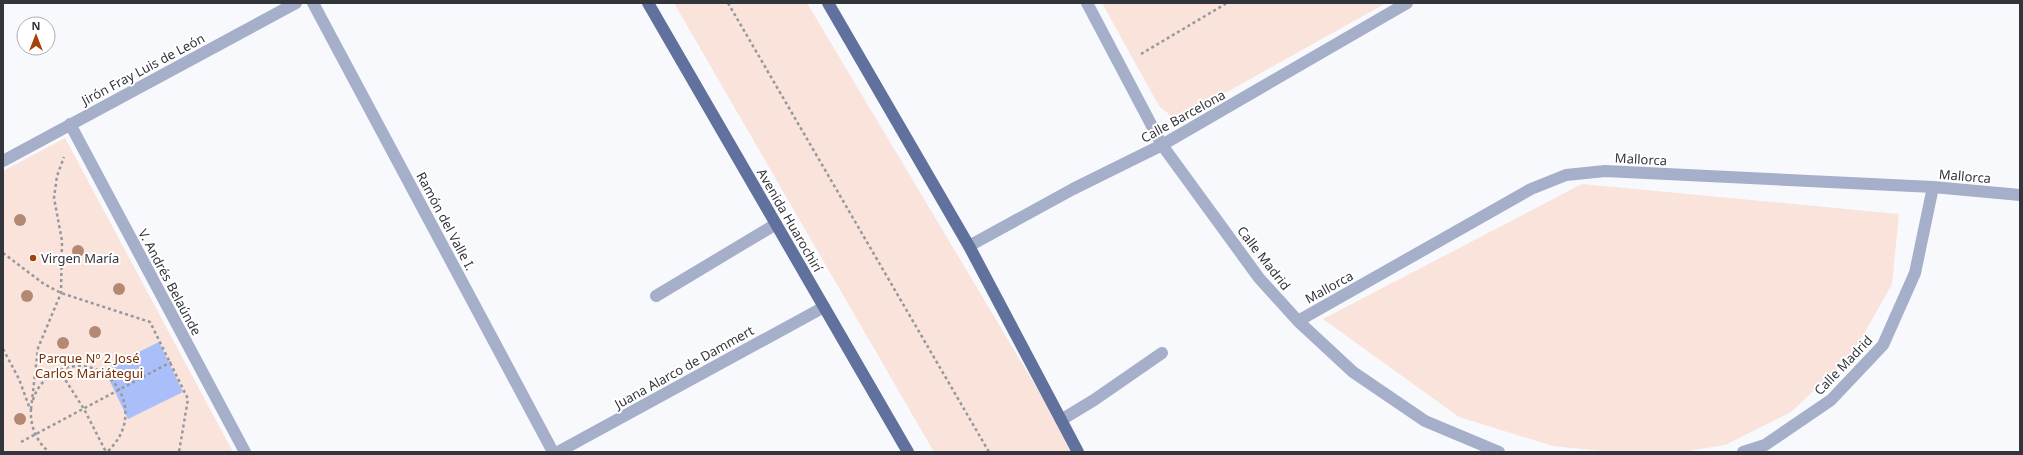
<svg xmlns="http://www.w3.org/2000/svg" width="2023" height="455" viewBox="0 0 2023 455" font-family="'Noto Sans',sans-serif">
<rect width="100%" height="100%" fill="#f8f9fd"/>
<path fill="#f9e3db" d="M674,3H807L1075,452H934Z
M1102,3H1386L1186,115H1170L1159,106Z
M65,138L233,452H3V171Z
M1582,184L1899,214L1892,284L1852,355L1791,412L1725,445L1682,452H1612L1553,446L1459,417L1323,319Z"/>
<path fill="#aabffa" d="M159,342L183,392L128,419L104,369Z"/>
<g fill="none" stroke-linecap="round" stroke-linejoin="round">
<path stroke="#96989e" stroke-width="2.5" stroke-dasharray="3 3" stroke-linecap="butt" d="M728,3L989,452
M1141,54L1227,3
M3,253L44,284L61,293L150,322L188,399L179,452
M3,349L19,379L30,409
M59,370L84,409L106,452
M33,400C36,389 44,379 53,374C102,343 154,409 107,452
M31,409L38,348L61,293L62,241L54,198L57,176L64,157
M31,409C30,426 36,441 49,452
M21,442L171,362"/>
<path stroke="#a6afc9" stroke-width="12" d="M313,3L553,452
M1087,3L1162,145L1259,278L1298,321L1353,372L1425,421L1499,452
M70,124L245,452
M3,161L296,3
M969,246L1073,189L1162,145L1407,3
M656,296L776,224
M1298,321L1531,189L1566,175L1605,171L1933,187L2020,195
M1061,420L1094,400L1162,353
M558,452L824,307
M1743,452L1765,445L1831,400L1883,345L1915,273L1933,187"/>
<path stroke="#61719e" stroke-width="12" d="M648,3L908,452
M828,3L969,246L1078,452"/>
</g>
<g fill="#b38974">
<circle cx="20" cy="220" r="6"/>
<circle cx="78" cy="251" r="6"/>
<circle cx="119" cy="289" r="6"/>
<circle cx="27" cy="296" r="6"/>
<circle cx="95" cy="332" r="6"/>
<circle cx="63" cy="343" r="6"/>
<circle cx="20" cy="419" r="6"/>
</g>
<circle fill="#a54209" stroke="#fff" stroke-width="1.5" cx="33" cy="258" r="4"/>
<g text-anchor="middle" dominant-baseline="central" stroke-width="4" stroke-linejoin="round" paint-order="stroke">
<g font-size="13" fill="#32353c" stroke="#fff">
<text transform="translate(143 69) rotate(-28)">Jirón Fray Luis de León</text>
<text transform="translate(1183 116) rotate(-29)">Calle Barcelona</text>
<text transform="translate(1641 159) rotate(3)">Mallorca</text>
<text transform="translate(1965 176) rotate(5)">Mallorca</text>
<text transform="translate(790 220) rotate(60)">Avenida Huarochirí</text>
<text transform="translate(446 221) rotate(62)">Ramón del Valle I.</text>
<text transform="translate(1264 258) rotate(52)">Calle Madrid</text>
<text transform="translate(170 282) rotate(62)">V. Andrés Belaúnde</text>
<text transform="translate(1329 287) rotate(-29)">Mallorca</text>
<text transform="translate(1843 365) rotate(-46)">Calle Madrid</text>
<text transform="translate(684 367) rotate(-29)">Juana Alarco de Dammert</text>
</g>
<g font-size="13" fill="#32353c" stroke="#fff" text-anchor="start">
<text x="41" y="258">Virgen María</text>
</g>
<g font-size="13" fill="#7a2e03" stroke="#fff">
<text x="89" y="358">Parque Nº 2 José<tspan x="89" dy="15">Carlos Mariátegui</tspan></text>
</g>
</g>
<rect width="2023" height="455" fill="none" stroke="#32353c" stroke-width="8"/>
<g transform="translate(36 36)"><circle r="19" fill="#ffffff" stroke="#adaeb1"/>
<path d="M0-3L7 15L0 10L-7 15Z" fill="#a54209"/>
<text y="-6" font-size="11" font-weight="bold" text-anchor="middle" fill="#32353c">N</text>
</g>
</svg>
